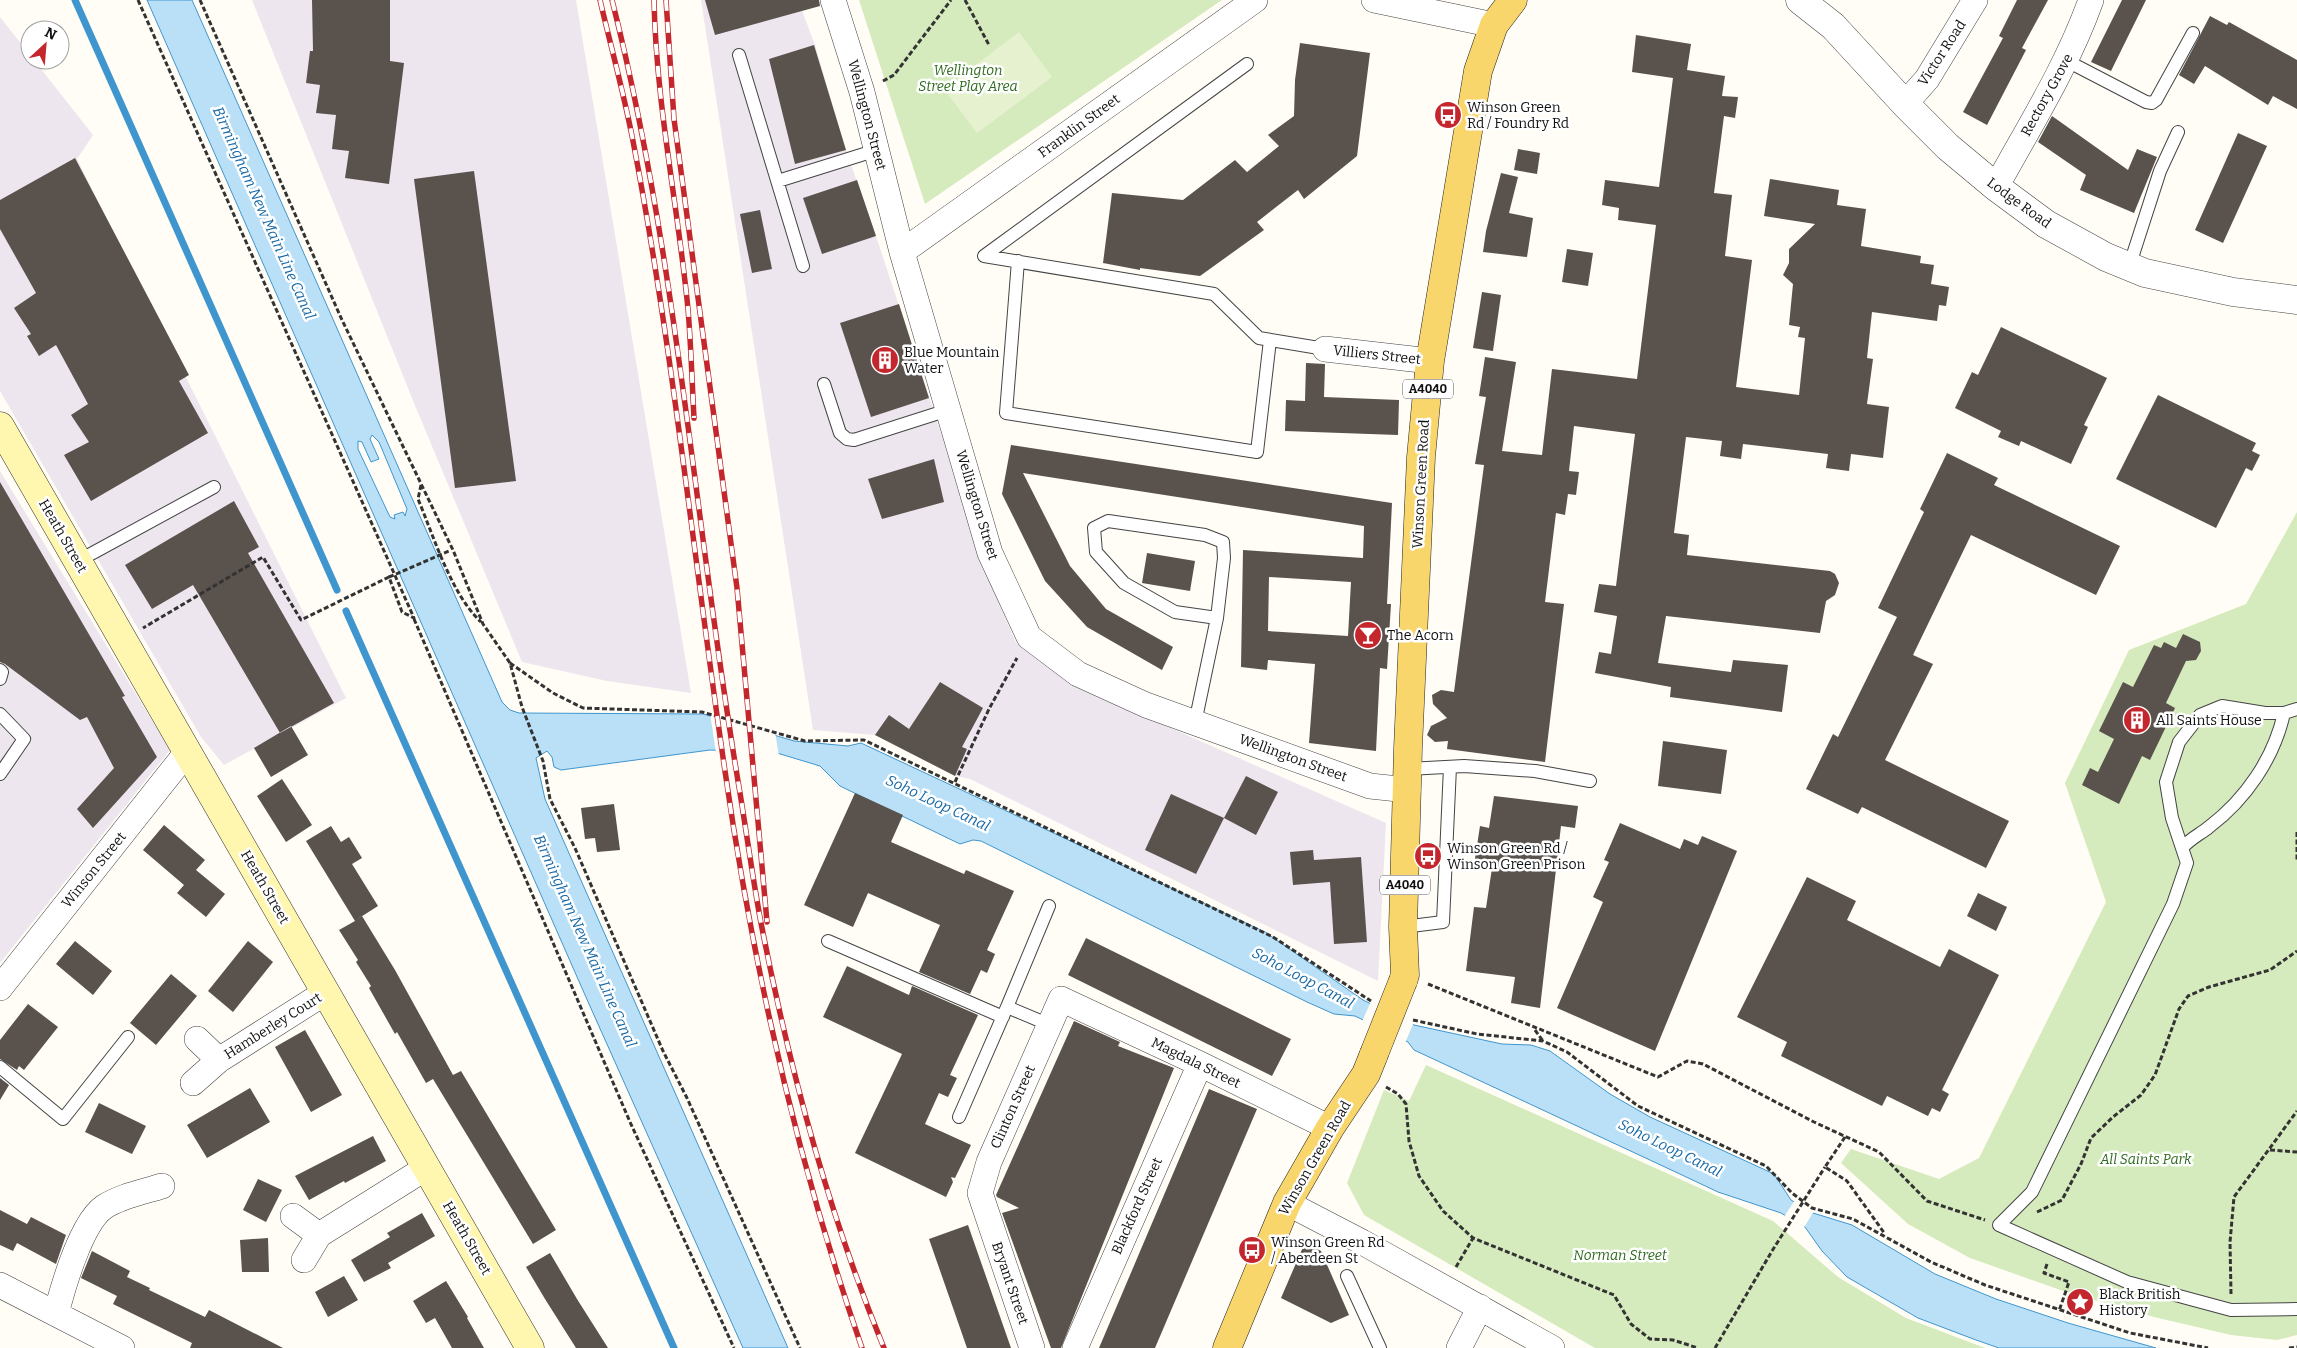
<svg xmlns="http://www.w3.org/2000/svg" width="2297" height="1348" viewBox="0 0 2297 1348" font-family="Bitter,serif">
<rect width="100%" height="100%" fill="#fffdf5"/>
<path fill="#eee6ef" d="M252,0H576L691,693L607,681L522,662L414,403Z
M701,0H798L815,45L846,150L876,236L992,587L1016,643L1071,684L1386,823L1378,981L970,779L955,776L875,735L813,730Z
M0,17L30,55V60H34L93,135L77,159L346,698L224,765L201,737L0,391Z
M0,471L170,750L0,963Z"/>
<path fill="#d5ebbd" d="M859,0H1222L925,204Z
M2297,512V1335L2277,1340L2231,1335L2154,1317L2066,1292L1970,1258L1908,1224L1841,1163L1851,1149L1939,1179L1979,1158L2106,902L2065,783L2129,650L2246,604Z
M1426,1065L1773,1221L1838,1277L1906,1318L1985,1348H1595L1364,1215L1347,1183L1384,1090L1409,1101Z"/>
<path fill="#e6f2cf" d="M1019,32L1052,77L977,133L944,89Z"/>
<path fill="#b9e0f7" stroke="#3f96cf" fill-rule="evenodd" d="M147,0H192L502,702L510,710L519,713L703,714L794,741L848,746L861,743L1265,932L1363,1000L1414,1025L1502,1044L1531,1045L1550,1051L1610,1094L1650,1117L1774,1174L1791,1200L1813,1213L1852,1225L1935,1274L1996,1299L2068,1323L2156,1348H1999L1976,1340L1918,1318L1847,1277L1822,1251L1805,1227L1781,1213L1718,1192L1682,1175L1457,1070L1414,1050L1408,1042L1355,1016L1334,1014L1307,1002L981,841L973,840L960,844L840,786L820,766L777,753L710,750L561,770L554,767L552,757L547,751L536,758L545,799L788,1348H743L585,995ZM372,435L379,442L407,509L405,516L403,512L394,515L395,519L390,517L358,449V441L362,442L371,462L379,459L370,439Z"/>
<path fill="#fffdf5" d="M710,713L775,732L779,756L716,753Z
M1371,1001L1414,1022L1405,1043L1362,1022Z
M1795,1200L1814,1211L1803,1229L1784,1217Z"/>
<g fill="none" stroke-linecap="round" stroke-linejoin="round">
<path stroke="#3f96cf" stroke-width="7" d="M75,0L337,590
M346,611L674,1348"/>
</g>
<path fill="#5a524d" fill-rule="evenodd" d="M312,0H390V61L404,63L389,184L345,178L349,151L332,149L336,115L316,113L320,85L306,83L310,51H313Z
M705,0H819L820,6L715,35Z
M2017,0H2048L2022,48L2026,50L1987,125L1963,112L2003,38L1999,36Z
M2122,0H2146L2111,71L2091,62Z
M2210,16L2227,25L2229,22L2297,60V109L2273,96L2268,105L2205,66L2194,84L2179,75Z
M1636,35L1691,44L1687,70L1725,76L1722,96L1738,97L1735,118L1724,116L1714,193L1732,195L1725,256L1752,260L1736,387L1799,395L1805,338L1798,337L1800,327L1789,325L1793,284L1783,275L1789,263V249L1815,224L1764,216L1770,179L1839,190L1837,205L1866,209L1861,246L1921,256L1920,263L1934,265L1931,284L1949,287L1946,306L1939,305L1937,321L1872,312L1867,358L1873,359L1867,404L1889,407L1883,458L1851,454L1849,471L1826,468L1828,454L1743,444L1741,459L1720,456L1722,441L1686,437L1674,533L1689,535L1687,555L1830,571L1835,574L1839,583L1835,595L1826,601L1820,633L1666,616L1658,663L1731,672L1733,660L1788,665L1782,712L1670,697L1671,687L1595,673L1599,652L1611,654L1617,616L1594,612L1599,584L1616,586L1635,434L1574,426L1569,471L1579,472L1576,495L1568,494L1565,515L1556,513L1545,602L1564,604L1545,762L1447,749L1448,741L1435,742L1427,735L1431,726L1447,718L1433,704L1432,695L1441,690L1454,692L1484,465L1475,464L1486,397L1479,396L1485,357L1516,362L1502,451L1542,455L1552,369L1637,379L1656,225L1618,220L1619,208L1602,205L1605,180L1659,187L1673,78L1632,72Z
M1300,43L1370,53L1357,156L1304,199L1298,190L1257,222L1264,230L1200,276L1140,268V270L1103,263L1112,193L1183,200L1235,160L1247,172L1279,146L1268,135L1294,116L1295,80Z
M814,45L846,150L795,164L769,59Z
M2052,116L2128,170L2137,149L2157,157L2134,213L2080,190L2086,175L2038,142Z
M2238,133L2267,146L2223,243L2195,230Z
M1518,149L1540,153L1537,174L1514,170Z
M75,158L189,375L179,381L208,433L91,501L64,455L89,442L71,415L88,404L56,345L39,356L27,336L31,334L14,308L36,293L0,229V200Z
M474,171L516,481L455,488L414,179Z
M1501,173L1518,177L1509,213L1533,218L1527,257L1483,252L1486,231Z
M857,180L876,236L822,254L803,198Z
M760,210L772,269L752,273L740,214Z
M1567,249L1593,253L1588,286L1562,282Z
M1482,292L1501,295L1493,351L1473,348Z
M899,304L929,398L871,417L840,323Z
M2001,327L2107,378L2084,425L2088,427L2071,464L2021,441L2019,446L1998,437L2001,431L1955,408L1972,372L1978,375Z
M1306,363L1325,364L1324,397L1399,400L1398,435L1285,431L1286,400L1305,401Z
M2158,395L2256,443L2252,451L2260,455L2252,471L2246,468L2216,528L2116,479Z
M1011,445L1392,503L1387,604H1391L1387,669L1380,668L1376,751L1309,743L1315,664L1268,660L1267,670L1241,667L1243,550L1363,558L1364,526L1023,473L1070,566L1106,609L1173,647L1162,670L1087,627L1045,581L1002,494ZM1269,577L1351,582L1348,636L1268,631Z
M1947,453L1998,478L1994,485L2120,546L2096,595L1971,535L1913,655L1933,664L1885,760L2009,821L1986,868L1862,807L1858,814L1806,789L1833,734L1838,737L1897,617L1878,608L1924,512L1920,509Z
M934,459L944,502L882,519L868,479Z
M0,482L125,696L122,697L157,757L93,828L77,809L114,768L87,717L80,720L5,664L0,662Z
M234,501L259,547L248,553L334,703L280,733L193,585L152,609L125,565Z
M1147,553L1195,561L1190,591L1142,583Z
M2183,634L2200,642L2201,651L2196,660L2186,661L2166,703L2175,708L2150,760L2142,756L2119,804L2082,785L2090,768L2098,772L2114,739L2099,731L2123,682L2133,687L2154,645L2161,648L2164,642L2176,648Z
M940,682L983,708L962,747L967,749L955,776L875,735L889,715L909,729Z
M291,726L308,755L271,777L254,748Z
M1663,741L1727,750L1721,794L1658,786Z
M1246,776L1278,792L1256,835L1224,818Z
M282,779L312,825L286,842L257,796Z
M855,793L903,815L891,842L964,874L966,870L1014,891L987,950L995,954L987,973L981,970L970,994L919,972L940,925L868,893L853,927L804,905Z
M1171,794L1224,818L1196,874L1145,850Z
M1494,796L1578,806L1575,828L1561,826L1540,1008L1511,1003L1515,977L1466,971L1474,907L1486,908L1492,868L1474,865L1480,826L1489,828Z
M614,804L620,850L597,852L595,838L585,839L581,808Z
M1620,823L1680,849L1684,839L1698,845L1702,836L1737,851L1655,1051L1557,1008L1603,902L1593,897L1609,862L1604,860Z
M164,825L205,860L196,870L225,894L206,917L177,893L184,885L143,850Z
M331,826L341,842L349,837L362,858L352,864L378,906L356,920L362,916L395,970L453,1075L461,1071L556,1230L533,1244L433,1079L426,1083L397,1032L395,1034L369,988L371,986L356,962L358,960L339,930L355,921L306,841Z
M1313,850L1314,860L1361,857L1367,942L1334,944L1330,882L1293,885L1290,852Z
M1807,877L1856,901L1847,920L1940,967L1949,949L1999,975L1942,1090L1949,1094L1940,1112L1932,1108L1928,1116L1887,1096L1882,1106L1781,1056L1787,1042L1737,1017Z
M1978,893L2007,907L1996,931L1967,916Z
M1086,938L1291,1039L1272,1076L1068,975Z
M75,941L112,971L93,995L56,964Z
M248,941L273,962L233,1012L208,991Z
M847,966L909,995L912,986L978,1015L950,1075L957,1078L948,1097L939,1093L925,1124L971,1145L955,1178L951,1177L953,1182L946,1197L855,1153L902,1054L823,1017Z
M171,974L197,996L156,1045L130,1023Z
M28,1004L58,1027L24,1070L19,1066L17,1070L0,1059V1040Z
M1074,1021L1120,1042L1118,1046L1174,1068L1061,1348H1051L1002,1213L1019,1208L997,1197L996,1195Z
M305,1030L342,1095L311,1112L275,1047Z
M0,1078L9,1085L0,1100Z
M250,1088L270,1122L207,1158L187,1125Z
M1209,1089L1257,1109L1155,1348H1099Z
M99,1103L146,1126L132,1154L85,1132Z
M373,1136L386,1161L345,1183L344,1181L309,1200L295,1176Z
M258,1179L282,1190L266,1222L243,1210Z
M0,1210L27,1224L31,1217L66,1235L56,1264L17,1243L13,1251L0,1245Z
M422,1213L435,1236L388,1263L391,1268L364,1282L351,1260L390,1237L387,1233Z
M968,1225L1011,1348H967L929,1239Z
M268,1238L269,1272H242L240,1240Z
M1312,1246L1321,1251L1349,1315L1331,1323L1281,1298L1303,1247Z
M92,1251L130,1271L127,1277L150,1288L149,1290L205,1317L209,1310L283,1348H190L192,1343L113,1304L117,1296L81,1278Z
M550,1253L577,1299L608,1348H576L545,1299L526,1267Z
M344,1276L358,1300L328,1317L315,1292Z
M446,1281L468,1317L467,1318L484,1348H452L435,1318L426,1323L413,1301Z"/>
<g fill="none" stroke-linecap="round" stroke-linejoin="round">
<g stroke="#444" stroke-width="14">
<path id="service" d="M739,55L803,266
M2067,61L2146,102L2152,103L2156,100L2193,33
M1247,64L984,256L1214,294L1259,338L1325,349
M778,181L877,150
M1018,261L1006,413L1257,452L1270,340
M2129,267L2160,171L2178,132
M824,384L840,433L847,439L854,440L948,410
M78,561L214,487
M0,670L2,672L0,679
M2297,709L2284,713H2265L2222,706L2200,715L2179,742L2166,782L2172,818L2187,863L2173,904L2032,1192L1999,1225L2127,1282L2231,1310L2297,1309
M0,714L24,739L0,774
M1195,723L1217,618L1175,612L1124,583L1096,552L1094,528L1108,521L1205,535L1223,542L1224,558L1217,618
M1408,769L1464,766L1535,771L1590,781
M2182,848C2191,838 2199,835 2209,827C2246,799 2274,758 2284,713
M1403,927L1443,922L1450,767
M828,941L1003,1017
M1007,1007L1049,906
M0,1067L63,1119L128,1037
M959,1117L1007,1007L1050,1025
M1347,1276L1380,1348"/>
</g>
<g stroke="#444" stroke-width="26">
<path id="minor" d="M833,0L862,92L902,252L990,553L1029,637L1078,674L1146,705L1370,786L1408,790
M1374,0L1494,25
M1905,104L1927,79L1975,0
M1996,187C2030,125 2067,67 2091,0
M902,252L1255,0
M1325,349L1430,361
M0,988L187,752
M197,1039L219,1060
M193,1083L219,1060L326,992
M1287,1203L1362,1242L1552,1348
M293,1216L319,1235
M304,1260L319,1235L426,1168
M0,1285L122,1348
M56,1314C63,1287 81,1223 104,1207C121,1196 143,1192 162,1186
M1032,1348L980,1193L989,1162L1061,999L1200,1064L1330,1128
M1075,1348L1200,1064
M1459,1348L1480,1307"/>
</g>
<g stroke="#444" stroke-width="29">
<path id="tertiary" d="M1800,0L1833,26L1905,104L1948,147L1996,187L2046,224L2106,257L2145,273L2233,292L2297,300"/>
</g>
<g stroke="#333" stroke-width="29">
<path id="secondary" d="M0,426L530,1348"/>
</g>
<g stroke="#222" stroke-width="29">
<path id="primary" d="M1403,981L1405,975L1403,927L1408,748L1421,457L1430,361L1478,71L1494,25L1513,0
M1227,1348L1287,1203L1330,1128L1366,1074L1374,1054"/>
</g>
<path stroke="#333" stroke-width="3" stroke-dasharray="5 2.5" stroke-linecap="butt" d="M138,0L414,618L402,612L389,577L301,620L263,557L143,628
M200,0L342,320L453,550L483,624L510,663L522,707L543,761L550,799L575,848L663,1051L687,1098L800,1348
M965,0L989,45
M883,81L894,75L951,0
M421,485L418,499C434,537 451,594 481,622
M414,619L630,1122L734,1348
M510,663L553,693L583,708L702,712L805,741L864,740L1273,937L1371,1001
M955,782L989,709L1017,658
M2297,832V860
M1428,984L1658,1077L1687,1061L1703,1064L1814,1122L1879,1152L1927,1201L1985,1220
M1413,1020L1477,1034L1543,1041L1567,1052L1638,1106L1766,1166L1792,1193L1812,1208L1853,1219L1931,1262L1985,1285L2130,1333L2208,1348
M1535,1030L1543,1041
M1386,1087L1398,1094L1406,1104L1409,1141L1419,1176L1443,1211L1473,1238L1614,1295L1631,1324L1650,1339L1673,1340L1698,1348
M1845,1137L1825,1167L1847,1181L1885,1234
M2270,1150L2297,1152
M2037,1212L2062,1200L2081,1164L2091,1138L2113,1117L2141,1095L2155,1075L2179,1009L2188,996L2209,987L2270,970L2297,951
M2047,1264L2044,1273L2069,1282L2059,1311
M1456,1267L1473,1238
M2231,1294L2230,1242L2234,1197L2297,1111
M1715,1348L1772,1251
M2289,1348L2297,1347"/>
<use href="#service" stroke="#fff" stroke-width="12"/>
<use href="#minor" stroke="#fff" stroke-width="25"/>
<use href="#tertiary" stroke="#fff" stroke-width="28"/>
<use href="#secondary" stroke="#fff6b0" stroke-width="28"/>
<use href="#primary" stroke="#f9d66b" stroke-width="28"/>
<g stroke="#c4262e" stroke-width="5.5">
<path id="rail" d="M600,0C611,47 624,94 633,141C673,349 694,561 725,771C753,967 797,1161 862,1348
M612,0C678,260 695,529 740,793C747,836 753,880 761,923C789,1067 828,1212 884,1348
M654,0C656,104 678,206 688,309C691,345 692,382 694,418
M666,0L674,119L737,588L767,922"/>
</g>
<use href="#rail" stroke="#fff" stroke-width="4" stroke-dasharray="11" stroke-linecap="butt"/>
<g stroke="#222" stroke-width="29" stroke-linecap="butt">
<path id="primary-bridge" d="M1374,1054L1403,981"/>
</g>
<path stroke="#333" stroke-width="3" stroke-dasharray="5 2.5" stroke-linecap="butt" d="M389,577L449,551
M1772,1251L1825,1167"/>
<use href="#primary-bridge" stroke="#f9d66b" stroke-width="28"/>
</g>
<defs>
<g id="bus-disc" transform="scale(1.4375)"><circle r="9.5" fill="#c4262e" stroke="#fff"/><path d="M-5-6H5V4H4V6H2V4H-2V6H-4V4H-5ZM-3.5-4V0h7V-4ZM-3.5 1.2v1.5H-2V1.2ZM2 1.2v1.5H3.5V1.2Z" fill="#fff"/></g>
<g id="building-disc" transform="scale(1.4375)"><circle r="9.5" fill="#c4262e" stroke="#fff"/><path d="M-4-6H4V6H1V3H-1V6H-4ZM-2.5-4.3h1.7v1.8h-1.7ZM.8-4.3h1.7v1.8H.8ZM-2.5-1h1.7V.8h-1.7ZM.8-1h1.7V.8H.8Z" fill="#fff"/></g>
<g id="bar-disc" transform="scale(1.4375)"><circle r="9.5" fill="#c4262e" stroke="#fff"/><path d="M-6-5H6L.8 .8V4.5H3.5V6h-7V4.5H-.8V.8Z" fill="#fff"/></g>
<g id="sight-disc" transform="scale(1.4375)"><circle r="9.5" fill="#c4262e" stroke="#fff"/><path d="M0-6L1.8-2.2L6-1.7L2.9 1.2L3.7 5.4L0 3.3L-3.7 5.4L-2.9 1.2L-6-1.7L-1.8-2.2Z" fill="#fff"/></g>
</defs>
<g fill-rule="evenodd">
<use href="#bus-disc" x="1448" y="115"/>
<use href="#building-disc" x="885" y="360"/>
<use href="#bar-disc" x="1368" y="635"/>
<use href="#building-disc" x="2137" y="720"/>
<use href="#bus-disc" x="1428" y="856"/>
<use href="#bus-disc" x="1252" y="1250"/>
<use href="#sight-disc" x="2080" y="1302"/>
</g>
<g text-anchor="middle" dominant-baseline="central" stroke-width="5" stroke-linejoin="round" paint-order="stroke">
<g fill="#fff" stroke="#585858" stroke-width="1">
<rect x="1403" y="379.5" width="50" height="19" rx="4"/>
<rect x="1380" y="875.5" width="50" height="19" rx="4"/>
</g>
<g font-size="12" font-weight="bold" fill="#111">
<text x="1428" y="389">A4040</text>
<text x="1405" y="885">A4040</text>
</g>
<g font-size="14" fill="#111" stroke="#fff">
<text transform="translate(1942 53) rotate(-57)">Victor Road</text>
<text transform="translate(2047 95) rotate(-61)">Rectory Grove</text>
<text transform="translate(867 115) rotate(75)">Wellington Street</text>
<text transform="translate(1079 126) rotate(-36)">Franklin Street</text>
<text transform="translate(2019 203) rotate(36)">Lodge Road</text>
<text transform="translate(1377 355) rotate(6)">Villiers Street</text>
<text transform="translate(1421 484) rotate(-87)">Winson Green Road</text>
<text transform="translate(977 505) rotate(73)">Wellington Street</text>
<text transform="translate(63 536) rotate(60)">Heath Street</text>
<text transform="translate(1293 758) rotate(20)">Wellington Street</text>
<text transform="translate(94 870) rotate(-51)">Winson Street</text>
<text transform="translate(265 887) rotate(60)">Heath Street</text>
<text transform="translate(273 1026) rotate(-32)">Hamberley Court</text>
<text transform="translate(1196 1063) rotate(26)">Magdala Street</text>
<text transform="translate(1013 1107) rotate(-66)">Clinton Street</text>
<text transform="translate(1315 1158) rotate(-60)">Winson Green Road</text>
<text transform="translate(1137 1206) rotate(-66)">Blackford Street</text>
<text transform="translate(467 1238) rotate(60)">Heath Street</text>
<text transform="translate(1010 1283) rotate(71)">Bryant Street</text>
</g>
<g font-size="14" font-style="italic" fill="#2f6b1f" stroke="#fff">
<text x="968" y="70">Wellington<tspan x="968" dy="16">Street Play Area</tspan></text>
<text x="2146" y="1159">All Saints Park</text>
<text x="1620" y="1255">Norman Street</text>
</g>
<g font-size="14" fill="#111" stroke="#fff" text-anchor="start">
<text x="1467" y="107">Winson Green<tspan x="1467" dy="16">Rd / Foundry Rd</tspan></text>
<text x="904" y="352">Blue Mountain<tspan x="904" dy="16">Water</tspan></text>
<text x="1387" y="635">The Acorn</text>
<text x="2156" y="720">All Saints House</text>
<text x="1447" y="848">Winson Green Rd /<tspan x="1447" dy="16">Winson Green Prison</tspan></text>
<text x="1271" y="1242">Winson Green Rd<tspan x="1271" dy="16">/ Aberdeen St</tspan></text>
<text x="2099" y="1294">Black British<tspan x="2099" dy="16">History</tspan></text>
</g>
<g font-size="15" font-style="italic" fill="#1768a6" stroke="#fff">
<text transform="translate(264 213) rotate(66)">Birmingham New Main Line Canal</text>
<text transform="translate(938 803) rotate(25)">Soho Loop Canal</text>
<text transform="translate(585 941) rotate(66)">Birmingham New Main Line Canal</text>
<text transform="translate(1303 978) rotate(28)">Soho Loop Canal</text>
<text transform="translate(1670 1148) rotate(26)">Soho Loop Canal</text>
</g>
</g>
<g transform="translate(45 45) rotate(26)"><circle r="24" fill="#ffffff" stroke="#a0a0a0"/>
<path d="M0-4L9 19L0 12L-9 19Z" fill="#c4262e"/>
<text y="-8" font-size="14" font-weight="bold" text-anchor="middle" fill="#111111">N</text>
</g>
</svg>
